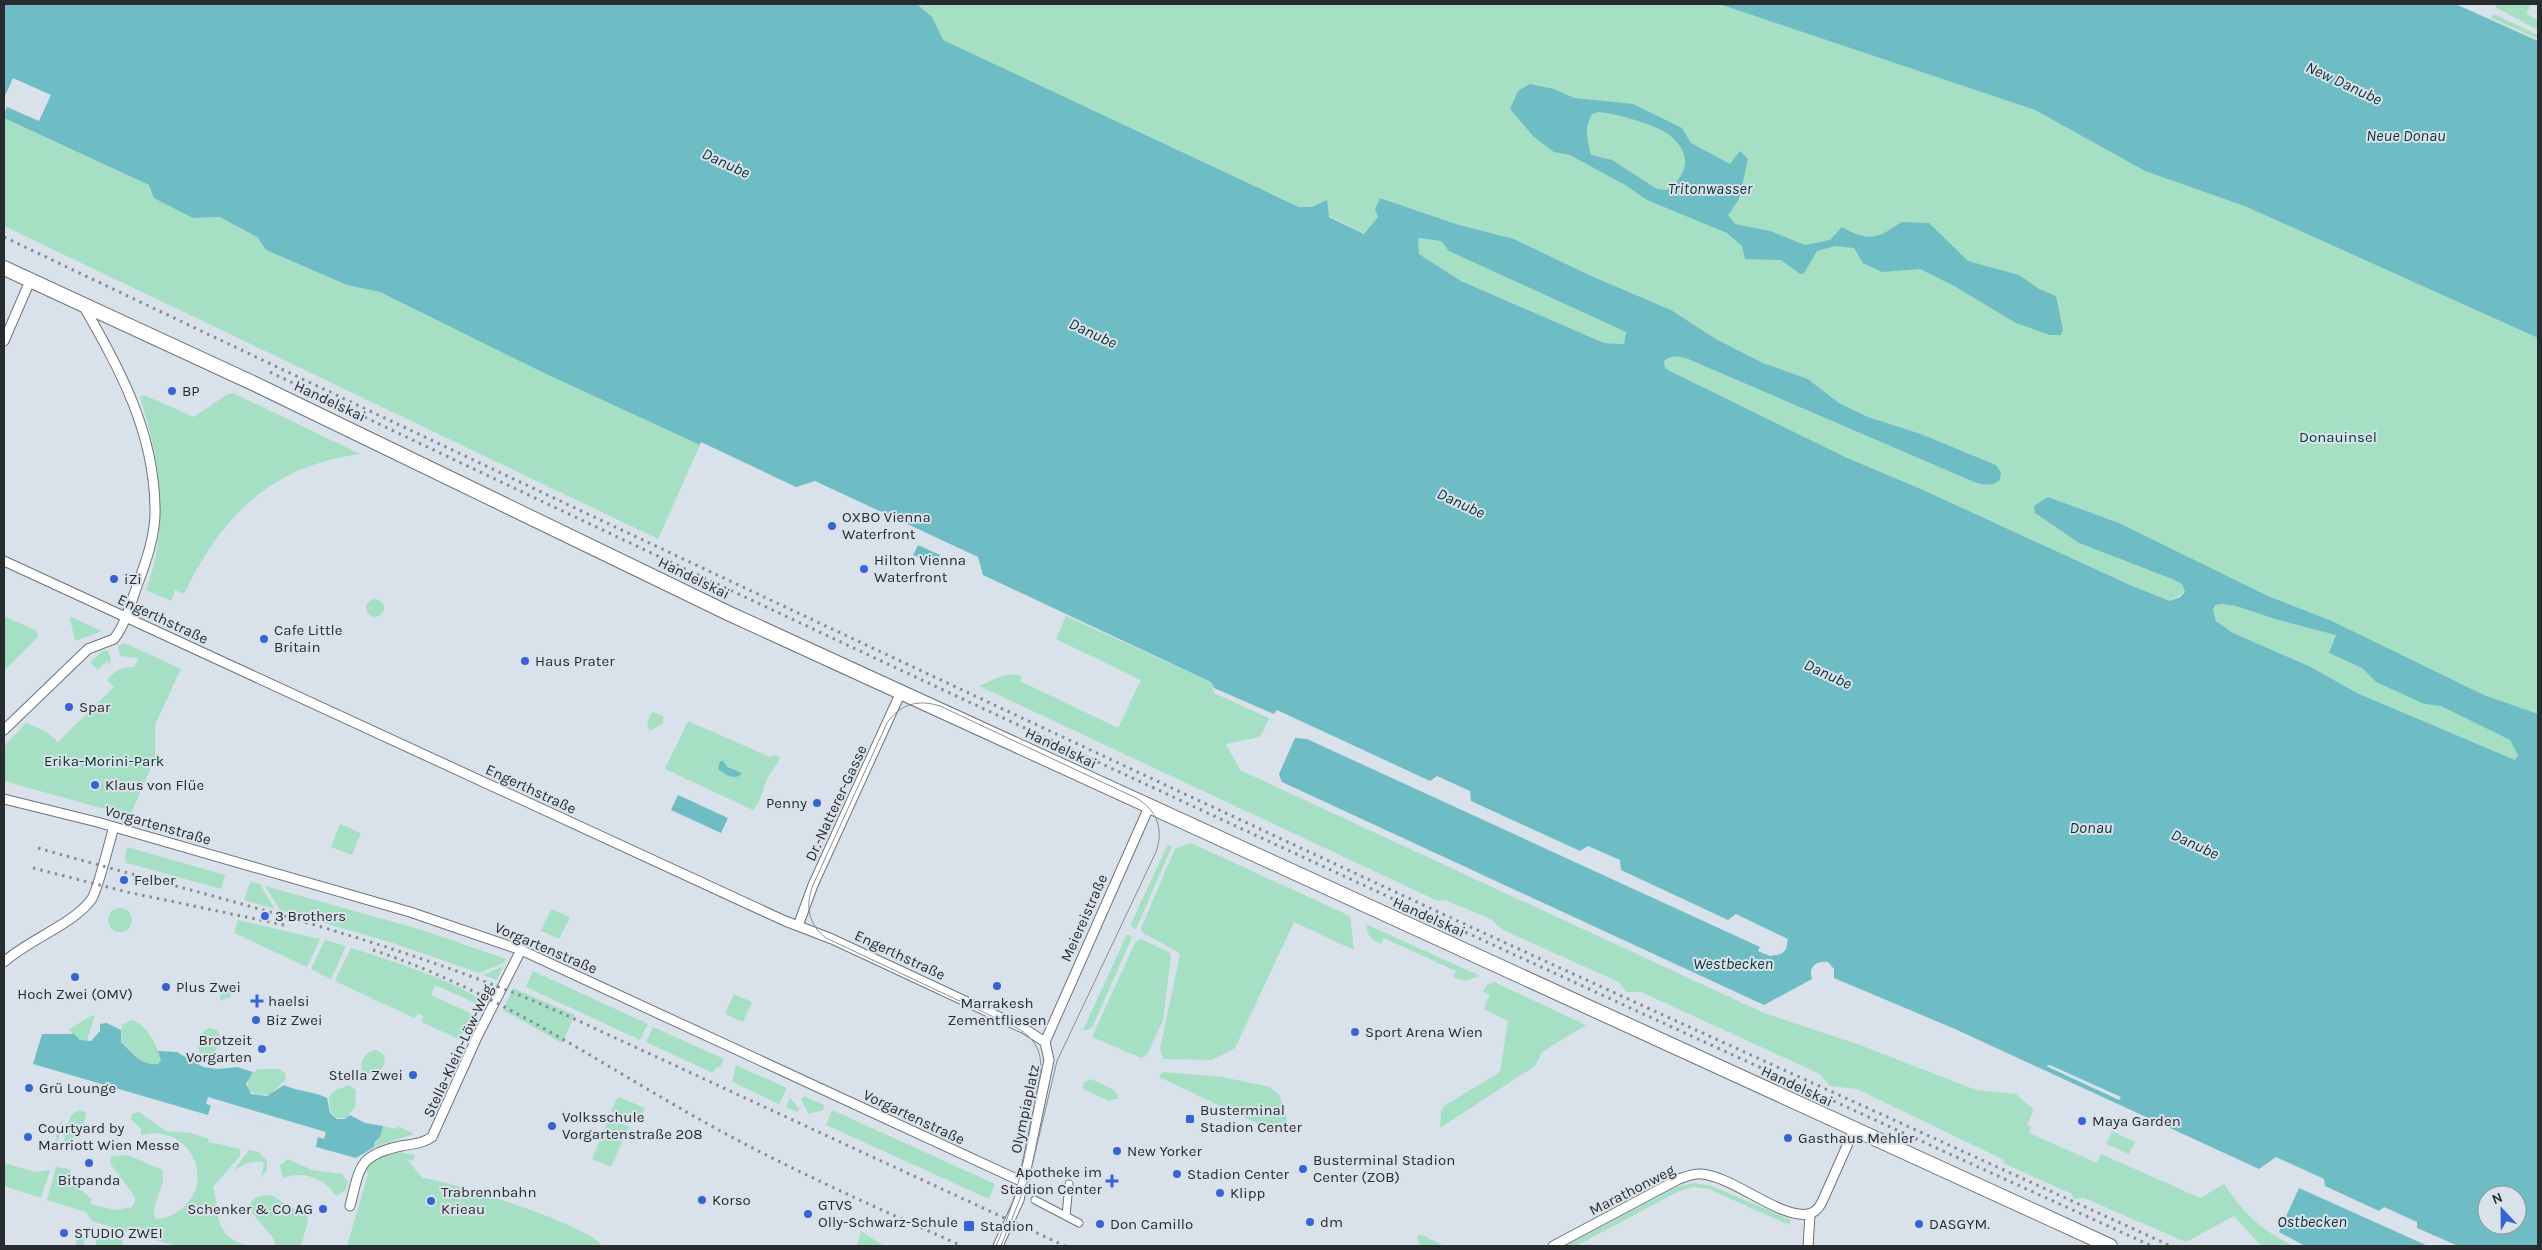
<svg xmlns="http://www.w3.org/2000/svg" width="2542" height="1250" viewBox="0 0 2542 1250" font-family="Karla,sans-serif">
<rect width="100%" height="100%" fill="#d9e2ea"/>
<path fill="#a5dfc4" d="M917,4H1719L2035,110L2145,171L2247,207L2538,338V714L2484,695L2332,621L2268,596L2119,523L2048,497L2079,543L2172,579L2182,584L2185,592L2170,601L2130,585L1921,489L1845,457L1672,372L1665,368L1664,361C1672,355 1679,356 1688,359L1974,482C1985,485 1991,487 2000,480L2001,472L1996,465L1921,434L1868,417L1839,403L1808,379L1763,363L1716,339L1671,310L1589,275L1514,239L1459,225L1381,198L1375,209L1378,217L1365,234L1312,207H1299L942,40L932,17Z
M2496,4H2531L2526,14L2538,20V30L2495,7Z
M2494,14L2538,35V39L2491,18Z
M4,118L149,185L193,218L220,217L257,237L266,250L347,285L380,292L546,374L700,445L658,539L4,226Z
M1418,238L1441,241L1450,251L1626,332L1624,344L1604,343L1461,281L1419,254Z
M233,393L360,454C271,466 222,515 184,594L175,590L171,601L146,590C170,527 160,459 140,397L144,395L194,417L226,395Z
M366 608a9 9 0 1 1 18 0a9 9 0 1 1-18 0Z
M2222,604L2236,606L2275,619L2337,635L2329,653L2362,668L2376,682L2424,704L2441,706L2510,740L2518,754L2515,760L2357,693L2311,667L2231,632L2216,621L2213,610L2215,605Z
M4,616L37,631L38,637L4,671Z
M1066,616L1211,682L1214,693L1269,718L1260,737L1226,744L1240,770L1764,1013L1857,1044L1976,1090L2016,1094L2034,1110L2027,1125L2031,1127L2029,1133L2097,1163L2101,1154L2200,1198L2224,1184C2246,1216 2258,1227 2293,1246H2261L2234,1216L2186,1242L2084,1198L2074,1199L2072,1194L2003,1163L2004,1160L1857,1089L1830,1086L1820,1074L1641,992H1626L1619,982L1503,930L1491,919L1445,900L1438,901L979,686C993,680 1007,671 1022,676L1020,681L1118,728L1141,680L1056,639Z
M71,617L102,631L75,641L70,619Z
M125,643V646L127,644L181,669L155,725V758L130,816L4,781V746L26,723L47,732L58,742L114,687L107,680C116,670 121,667 134,667L139,658L120,656L118,646Z
M107,650L111,659L109,665L107,661L98,670L90,662L101,652Z
M652,712L663,716V723L650,731L647,723Z
M688,721L770,757L776,755L780,757C777,767 769,773 766,781C762,792 761,801 753,810L665,769Z
M340,824L361,833L352,855L331,847Z
M1191,843L1350,916L1354,950L1294,922L1235,1048L1212,1060L1163,1059L1160,1049L1180,955L1178,952L1143,933L1141,928L1175,849Z
M1168,844L1172,846L1136,929L1130,926Z
M127,847L225,875L221,889L127,863L125,857Z
M250,882L260,884L275,909L244,900Z
M265,886L422,930L506,959L505,962L479,973L393,943L280,910Z
M108 920a12 12 0 1 1 24 0a12 12 0 1 1-24 0Z
M551,909L570,917L559,939L541,931Z
M238,920L320,939L307,967L234,933Z
M1366,924L1480,976L1464,981L1453,977L1456,971L1384,938L1381,944C1371,940 1367,935 1366,924Z
M1127,934L1132,937L1093,1026L1088,1030H1083Z
M1141,939L1169,952L1171,956L1163,1020L1147,1055L1141,1058L1092,1037L1135,943Z
M325,940L346,946L331,979L311,969Z
M351,948C375,955 475,987 485,1005L484,1007L435,985L431,995L472,1014L460,1040L422,1022L423,1016L419,1013L414,1018L335,981Z
M503,966L497,980L483,975Z
M533,971L648,1024L640,1040L526,987Z
M1494,982L1586,1025L1542,1052L1535,1066L1440,1128L1441,1112L1444,1106L1500,1072L1508,1021L1484,1009L1490,995L1483,991L1487,985Z
M228,987L231,991L230,997L220,1001L221,991Z
M513,988L575,1015L562,1043L503,1010Z
M734,994L752,1002L743,1022L725,1014Z
M95,1015L87,1041C79,1040 72,1036 69,1029C79,1025 83,1018 95,1015Z
M131,1020C147,1023 157,1046 161,1060L158,1064C141,1067 132,1053 121,1042L122,1025Z
M653,1027L724,1059L720,1067L716,1068L713,1073L646,1042Z
M208,1028L217,1030L221,1038L215,1052L206,1056L201,1055C195,1045 198,1035 208,1028Z
M376,1050L384,1055L385,1065L378,1072L366,1074L362,1071C359,1060 366,1052 376,1050Z
M736,1065L787,1088L779,1104L732,1082Z
M258,1069H279L285,1073L286,1079L271,1094L258,1095L249,1091C245,1082 250,1074 258,1069Z
M1163,1072L1222,1077L1270,1087L1280,1096L1288,1124V1130L1278,1133L1159,1077Z
M1091,1079L1114,1090L1119,1098L1109,1101L1083,1089V1083Z
M349,1085L356,1090L355,1107L346,1118H337L330,1111L329,1096L336,1090Z
M804,1096L824,1105L823,1110L809,1114L801,1100Z
M618,1097L645,1108L638,1123L611,1111Z
M790,1097L799,1109L797,1112L786,1107Z
M79,1110L86,1112C87,1123 73,1142 62,1147L71,1115Z
M832,1110L995,1184L989,1199L826,1125Z
M139,1112L166,1131L191,1133L209,1139L208,1142L240,1149V1156L213,1187C221,1213 211,1235 248,1246H176L92,1221L86,1212L47,1200L56,1167L70,1169L72,1178H74L81,1190L92,1199L90,1203L94,1205L115,1210L132,1207L135,1202V1197L110,1163L111,1156L128,1155L162,1170C168,1187 150,1202 155,1218C162,1220 171,1216 177,1212C220,1184 190,1122 141,1135V1129L131,1119L132,1114Z
M609,1118L629,1127L611,1167L592,1159Z
M63,1120L57,1144L55,1128Z
M383,1126L396,1129L398,1126L414,1134L374,1147Z
M2112,1131L2135,1142L2129,1154L2106,1144Z
M249,1150L259,1152L267,1161V1171L261,1177L264,1164L262,1161L248,1163L234,1170Z
M398,1152L415,1155L413,1161L408,1160L422,1178C448,1180 594,1227 602,1246H347L368,1174L365,1170V1166L380,1157Z
M288,1159L312,1170L342,1174L348,1182L346,1190L336,1196C325,1178 303,1170 283,1178L280,1165Z
M4,1163L36,1172L50,1170L41,1198L4,1186Z
M1693,1183L1712,1186L1791,1220L1789,1225L1709,1189L1693,1187L1679,1191L1578,1245L1566,1246L1677,1187Z
M268,1195C282,1198 291,1212 306,1211L308,1221L301,1246H270L275,1244L274,1239L253,1214L250,1203L256,1197Z
M80,1231C85,1235 85,1241 83,1246H75Z
M861,1231L884,1246H857Z
M100,1234L122,1239L123,1244L117,1246H96V1239Z
M1419,1234L1445,1246L1420,1245L1417,1238Z"/>
<path fill="#6ebcc4" fill-rule="evenodd" d="M4,4H917L932,17L943,40L1299,207H1312L1327,200L1329,217L1364,234L1378,217L1375,209L1380,198L1459,225L1514,239L1589,275L1671,310L1716,339L1763,363L1808,379L1839,403L1868,417L1921,434L1996,465L2001,472L2000,480C1991,487 1985,485 1974,482L1688,359C1679,356 1672,355 1664,361L1665,368L1672,372L1845,457L1921,489L2130,585L2170,601L2180,597L2185,592L2182,584L2172,579L2079,543L2035,513L2034,506L2048,497L2119,523L2268,596L2332,621L2484,695L2538,714V1246H2458L2417,1228V1222L2384,1207L2379,1211L2325,1186L2324,1179L2276,1157L2259,1169L1955,1029L1834,978V969L1828,962C1816,960 1808,967 1812,979L1764,1005L1282,782L1279,774L1295,738L1307,739L1760,947L1758,951L1770,956L1781,954L1786,949L1788,939L1736,914L1728,920L1621,870L1620,860L1588,846L1580,851L1471,801L1470,791L1437,776L1430,781L1277,710L1274,714L1214,688L1211,682L983,575L978,557L815,481L796,487L701,442L700,445L546,374L380,292L347,285L266,250L257,237L220,217L193,218L154,198L149,185L4,118ZM1418,238L1441,241L1449,251L1626,332L1624,344L1604,343L1461,281L1419,254ZM2222,604L2236,606L2275,619L2336,635L2329,653L2362,668L2376,682L2424,704L2441,706L2510,740L2518,755L2515,760L2357,693L2311,667L2231,632L2216,621L2213,610L2215,605ZM2487,1195H2517V1225H2487Z
M1719,4H2454L2460,6L2538,41V338L2247,207L2145,171L2035,110Z
M1530,84L1554,89L1574,98L1633,104L1682,128L1691,143L1730,164L1740,151L1748,159L1739,199L1728,215L1735,224L1770,231L1805,245L1830,240L1842,227C1867,242 1879,239 1901,222L1929,223L1968,261L2019,275L2039,289L2056,296L2063,330L2061,335H2050L2016,323L1956,287L1920,269L1882,272L1863,263L1854,248L1835,246L1817,251L1804,273L1800,274L1781,260L1745,259L1742,246L1727,233L1647,200L1627,186L1570,155L1554,152L1534,137L1510,109L1518,91ZM1598,112C1615,113 1654,124 1668,134C1692,152 1690,174 1667,190L1657,189L1612,160L1591,155C1587,140 1584,128 1592,114Z
M918,545L940,555L935,565L913,555Z
M720,761H723L727,767L742,773C735,782 725,774 718,769Z
M678,795L728,818L721,833L671,810Z
M107,1023L121,1030V1042C132,1053 141,1066 158,1064L161,1060L158,1051L177,1052L203,1067L218,1069L237,1067L253,1072L246,1084L251,1094L267,1096L284,1085C298,1092 314,1091 327,1098L330,1113L337,1119H345L350,1115L365,1123L383,1126L380,1137L375,1142L374,1147L356,1158L316,1147L318,1136L211,1105L208,1115L33,1064L42,1034H74L80,1040L91,1041L100,1031V1024Z
M2299,1188L2428,1246H2305L2279,1232Z"/>
<path fill="#d9e2ea" d="M13,78L51,95L39,121L7,107L4,114V98Z
M2050,1065L2121,1097L2119,1100L2046,1066Z
M208,1097L326,1132L324,1139L206,1104Z"/>
<g fill="none" stroke-linecap="round" stroke-linejoin="round">
<g stroke="#6c747b" stroke-width="9">
<path id="pedestrian" d="M1035,1200L1079,1223
M1066,1216L1069,1184"/>
</g>
<g stroke="#6c747b" stroke-width="11">
<path id="minor" d="M4,341L30,281
M4,561L785,921L832,939L1025,1029L1045,1042
M4,730L88,649L114,639C125,625 131,603 137,586C146,562 156,534 155,508C154,431 120,370 83,305
M4,799L97,822L410,912L521,950L1023,1182
M798,926L813,885L901,692
M4,962C28,940 72,925 91,900C98,891 109,842 114,827
M1045,1042L1149,807
M350,1206C360,1167 358,1155 401,1146C412,1144 422,1144 432,1137L477,1037L521,950
M998,1246L1019,1200L1027,1165L1049,1060L1045,1042
M1553,1246L1679,1179C1685,1177 1694,1173 1701,1174C1733,1176 1780,1219 1808,1214C1815,1213 1819,1208 1822,1202L1854,1130
M1808,1246L1810,1214"/>
</g>
<g stroke="#6c747b" stroke-width="16">
<path id="primary" d="M4,268L257,385L730,614L2110,1246"/>
</g>
<use href="#pedestrian" stroke="#fff" stroke-width="7"/>
<use href="#minor" stroke="#fff" stroke-width="9"/>
<use href="#primary" stroke="#fff" stroke-width="14"/>
<path stroke="#878d93" stroke-width="1" d="M996,1246C1021,1192 1029,1133 1040,1075C1043,1053 1036,1039 1017,1028L826,938C808,924 805,906 813,885L887,723C900,704 918,699 940,706L1136,798C1157,810 1164,829 1156,852L1057,1061L1030,1174L1001,1246"/>
<path stroke="#878d93" stroke-width="3" stroke-dasharray="2.5 5" stroke-linecap="butt" d="M4,237C488,468 973,696 1460,922C1697,1031 1934,1138 2171,1246
M270,372C894,670 1522,960 2152,1246
M38,848C217,899 399,940 568,1016L1065,1246
M33,868L127,892L289,926
M373,950C501,992 608,1070 726,1134C802,1175 882,1210 962,1246"/>
</g>
<g fill="#3863d3" stroke="#d9e2ea" stroke-width="2">
<circle cx="172" cy="391" r="5"/>
<circle cx="832" cy="526" r="5"/>
<circle cx="864" cy="569" r="5"/>
<circle cx="114" cy="579" r="5"/>
<circle cx="264" cy="639" r="5"/>
<circle cx="525" cy="661" r="5"/>
<circle cx="69" cy="707" r="5"/>
<circle cx="95" cy="785" r="5"/>
<circle cx="817" cy="803" r="5"/>
<circle cx="124" cy="880" r="5"/>
<circle cx="265" cy="916" r="5"/>
<circle cx="75" cy="977" r="5"/>
<circle cx="997" cy="986" r="5"/>
<circle cx="166" cy="987" r="5"/>
<path d="M254.5 993.5h5v5h5v5h-5v5h-5v-5h-5v-5h5z"/>
<circle cx="256" cy="1020" r="5"/>
<circle cx="1355" cy="1032" r="5"/>
<circle cx="262" cy="1049" r="5"/>
<circle cx="413" cy="1075" r="5"/>
<circle cx="29" cy="1088" r="5"/>
<rect x="1185" y="1114" width="10" height="10" rx="2.5"/>
<circle cx="2082" cy="1121" r="5"/>
<circle cx="552" cy="1126" r="5"/>
<circle cx="28" cy="1137" r="5"/>
<circle cx="1788" cy="1138" r="5"/>
<circle cx="1117" cy="1151" r="5"/>
<circle cx="89" cy="1163" r="5"/>
<circle cx="1303" cy="1169" r="5"/>
<circle cx="1177" cy="1174" r="5"/>
<path d="M1109.5 1173.5h5v5h5v5h-5v5h-5v-5h-5v-5h5z"/>
<circle cx="1220" cy="1193" r="5"/>
<circle cx="702" cy="1200" r="5"/>
<circle cx="431" cy="1201" r="5"/>
<circle cx="323" cy="1209" r="5"/>
<circle cx="808" cy="1214" r="5"/>
<circle cx="1310" cy="1222" r="5"/>
<circle cx="1100" cy="1224" r="5"/>
<circle cx="1919" cy="1224" r="5"/>
<rect x="963" y="1220" width="12" height="12" rx="2.5"/>
<circle cx="64" cy="1233" r="5"/>
</g>
<g text-anchor="middle" dominant-baseline="central" stroke-width="4" stroke-linejoin="round" paint-order="stroke">
<g font-size="15" fill="#292c2f" stroke="#d9e2ea" text-anchor="start">
<text x="182" y="391">BP</text>
<text x="842" y="517">OXBO Vienna<tspan x="842" dy="17">Waterfront</tspan></text>
<text x="874" y="560">Hilton Vienna<tspan x="874" dy="17">Waterfront</tspan></text>
<text x="124" y="579">iZi</text>
<text x="274" y="630">Cafe Little<tspan x="274" dy="17">Britain</tspan></text>
<text x="535" y="661">Haus Prater</text>
<text x="79" y="707">Spar</text>
<text x="105" y="785">Klaus von Flüe</text>
<text x="807" y="803" text-anchor="end">Penny</text>
<text x="134" y="880">Felber</text>
<text x="275" y="916">3 Brothers</text>
<text x="176" y="987">Plus Zwei</text>
<text x="75" y="994" text-anchor="middle">Hoch Zwei (OMV)</text>
<text x="268" y="1001">haelsi</text>
<text x="997" y="1003" text-anchor="middle">Marrakesh<tspan x="997" dy="17">Zementfliesen</tspan></text>
<text x="266" y="1020">Biz Zwei</text>
<text x="1365" y="1032">Sport Arena Wien</text>
<text x="252" y="1040" text-anchor="end">Brotzeit<tspan x="252" dy="17">Vorgarten</tspan></text>
<text x="403" y="1075" text-anchor="end">Stella Zwei</text>
<text x="39" y="1088">Grü Lounge</text>
<text x="1200" y="1110">Busterminal<tspan x="1200" dy="17">Stadion Center</tspan></text>
<text x="562" y="1117">Volksschule<tspan x="562" dy="17">Vorgartenstraße 208</tspan></text>
<text x="2092" y="1121">Maya Garden</text>
<text x="38" y="1128">Courtyard by<tspan x="38" dy="17">Marriott Wien Messe</tspan></text>
<text x="1798" y="1138">Gasthaus Mehler</text>
<text x="1127" y="1151">New Yorker</text>
<text x="1313" y="1160">Busterminal Stadion<tspan x="1313" dy="17">Center (ZOB)</tspan></text>
<text x="1102" y="1172" text-anchor="end">Apotheke im<tspan x="1102" dy="17">Stadion Center</tspan></text>
<text x="1187" y="1174">Stadion Center</text>
<text x="89" y="1180" text-anchor="middle">Bitpanda</text>
<text x="441" y="1192">Trabrennbahn<tspan x="441" dy="17">Krieau</tspan></text>
<text x="1230" y="1193">Klipp</text>
<text x="712" y="1200">Korso</text>
<text x="818" y="1205">GTVS<tspan x="818" dy="17">Olly-Schwarz-Schule</tspan></text>
<text x="313" y="1209" text-anchor="end">Schenker &amp; CO AG</text>
<text x="1320" y="1222">dm</text>
<text x="1110" y="1224">Don Camillo</text>
<text x="1929" y="1224">DASGYM.</text>
<text x="980" y="1226">Stadion</text>
<text x="74" y="1233">STUDIO ZWEI</text>
</g>
<g font-size="15" fill="#292c2f" stroke="#d9e2ea">
<text transform="translate(330 401) rotate(25)">Handelskai</text>
<text transform="translate(694 578) rotate(26)">Handelskai</text>
<text transform="translate(163 619) rotate(25)">Engerthstraße</text>
<text transform="translate(1061 748) rotate(25)">Handelskai</text>
<text transform="translate(531 789) rotate(25)">Engerthstraße</text>
<text transform="translate(836 803) rotate(-65)">Dr.-Natterer-Gasse</text>
<text transform="translate(158 825) rotate(16)">Vorgartenstraße</text>
<text transform="translate(1429 917) rotate(24)">Handelskai</text>
<text transform="translate(1084 918) rotate(-66)">Meiereistraße</text>
<text transform="translate(546 948) rotate(23)">Vorgartenstraße</text>
<text transform="translate(900 955) rotate(25)">Engerthstraße</text>
<text transform="translate(458 1051) rotate(-65)">Stella-Klein-Löw-Weg</text>
<text transform="translate(1797 1086) rotate(25)">Handelskai</text>
<text transform="translate(1025 1109) rotate(-78)">Olympiaplatz</text>
<text transform="translate(914 1117) rotate(25)">Vorgartenstraße</text>
<text transform="translate(1632 1190) rotate(-27)">Marathonweg</text>
</g>
<g font-size="15" fill="#013a27" stroke="#d9e2ea">
<text x="2338" y="437">Donauinsel</text>
<text x="104" y="761">Erika-Morini-Park</text>
</g>
<g font-size="16" font-style="italic" fill="#0b3336" stroke="#d9e2ea">
<text transform="translate(2344 83) rotate(25)">New Danube</text>
<text x="2406" y="135">Neue Donau</text>
<text transform="translate(726 163) rotate(25)">Danube</text>
<text x="1710" y="188">Tritonwasser</text>
<text transform="translate(1093 333) rotate(25)">Danube</text>
<text transform="translate(1461 503) rotate(25)">Danube</text>
<text transform="translate(1828 674) rotate(25)">Danube</text>
<text x="2091" y="827">Donau</text>
<text transform="translate(2195 844) rotate(25)">Danube</text>
<text x="1733" y="963">Westbecken</text>
<text x="2312" y="1221">Ostbecken</text>
</g>
</g>
<rect width="2542" height="1250" fill="none" stroke="#292c2f" stroke-width="10"/>
<g transform="translate(2502 1210) rotate(338)"><circle r="24" fill="#d9e2ea" stroke="#93999f"/>
<path d="M0-4L9 19L0 12L-9 19Z" fill="#3863d3"/>
<text y="-8" font-size="14" font-weight="bold" text-anchor="middle" fill="#292c2f">N</text>
</g>
</svg>
